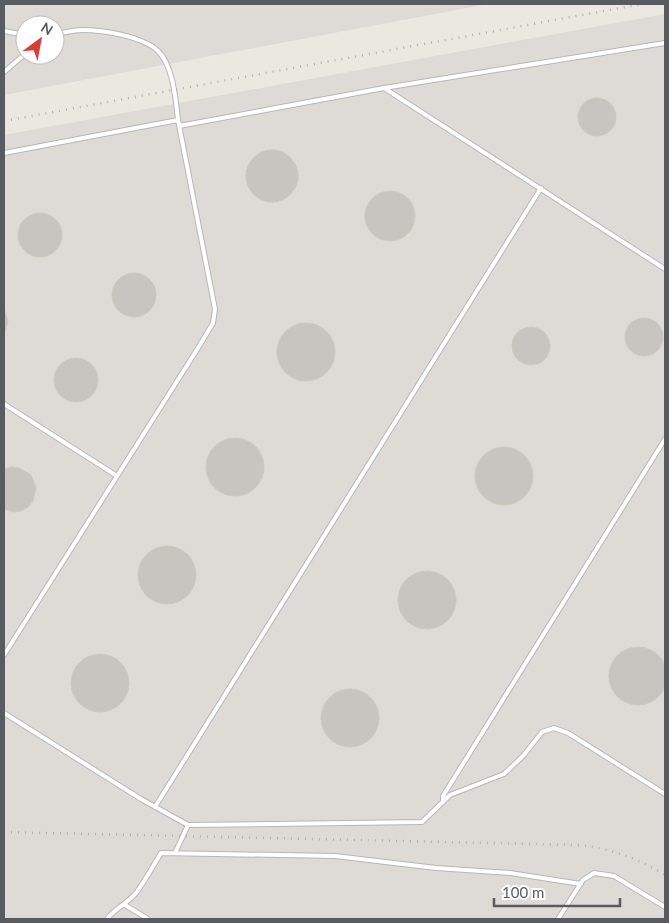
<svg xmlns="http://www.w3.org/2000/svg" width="669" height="923" viewBox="0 0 669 923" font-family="Lato,sans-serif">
<rect width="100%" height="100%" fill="#ebe8df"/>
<path fill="#dedbd7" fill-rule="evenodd" d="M4,4H488L4,95ZM25,25H55V55H25Z
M665,14V919H4V135Z"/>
<path fill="#c8c4bf" stroke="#cfc9be" d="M578 117a19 19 0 1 1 38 0a19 19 0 1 1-38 0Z
M246 176a26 26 0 1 1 52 0a26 26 0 1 1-52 0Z
M365 216a25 25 0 1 1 50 0a25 25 0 1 1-50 0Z
M18 235a22 22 0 1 1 44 0a22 22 0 1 1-44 0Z
M112 295a22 22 0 1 1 44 0a22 22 0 1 1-44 0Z
M4,308L8,322L4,334Z
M625 337a19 19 0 1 1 38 0a19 19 0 1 1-38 0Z
M277 352a29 29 0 1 1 58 0a29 29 0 1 1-58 0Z
M512 346a19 19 0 1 1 38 0a19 19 0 1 1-38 0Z
M54 380a22 22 0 1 1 44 0a22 22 0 1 1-44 0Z
M206 467a29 29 0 1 1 58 0a29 29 0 1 1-58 0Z
M475 476a29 29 0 1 1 58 0a29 29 0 1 1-58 0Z
M12,467L19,468L31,475L36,488L33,501L28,507L21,511L13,512L4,509V469Z
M138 575a29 29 0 1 1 58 0a29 29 0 1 1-58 0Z
M398 600a29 29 0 1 1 58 0a29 29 0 1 1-58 0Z
M609 676a29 29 0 1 1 58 0a29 29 0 1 1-58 0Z
M71 683a29 29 0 1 1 58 0a29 29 0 1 1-58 0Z
M321 718a29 29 0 1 1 58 0a29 29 0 1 1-58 0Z"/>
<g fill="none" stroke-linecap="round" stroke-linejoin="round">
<g stroke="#b5b7bc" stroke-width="6">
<path id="service" d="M4,31L25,35
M4,72L25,54
M384,88L665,269
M179,126L384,88L665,43
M4,153L178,120
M4,404L117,476
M4,655L198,348L213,323L215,309L178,120C176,101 173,65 158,51C142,36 103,30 82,30C73,30 64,33 55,34
M4,713L141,799L188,825L422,822L450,795L504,774L523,756L542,732L554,728L568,733L665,794
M443,802V796L665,439
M155,807L541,188
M175,853L188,825
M125,905L148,919
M107,919C115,908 127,904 136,893C145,881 153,866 161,853L335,856L436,868L510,873L581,884
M558,919L583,880L594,873L614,876L665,907"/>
</g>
<use href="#service" stroke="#fff" stroke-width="4"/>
<path stroke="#b0b1b1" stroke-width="2.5" stroke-dasharray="1 6" stroke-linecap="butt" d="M4,121L642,4
M4,832L577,845C610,848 637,858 665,875"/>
</g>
<rect width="669" height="923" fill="none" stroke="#585c60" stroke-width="10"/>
<g transform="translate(40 40) rotate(32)"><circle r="24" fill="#ffffff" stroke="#bcbebf"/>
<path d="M0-4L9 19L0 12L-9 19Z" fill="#de3b32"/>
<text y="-8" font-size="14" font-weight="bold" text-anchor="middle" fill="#585c60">N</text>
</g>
<path d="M494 898v8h126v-8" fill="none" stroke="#585c60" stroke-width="2.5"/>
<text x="502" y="898" font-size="15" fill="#585c60" stroke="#ffffff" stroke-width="4" paint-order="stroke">100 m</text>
</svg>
